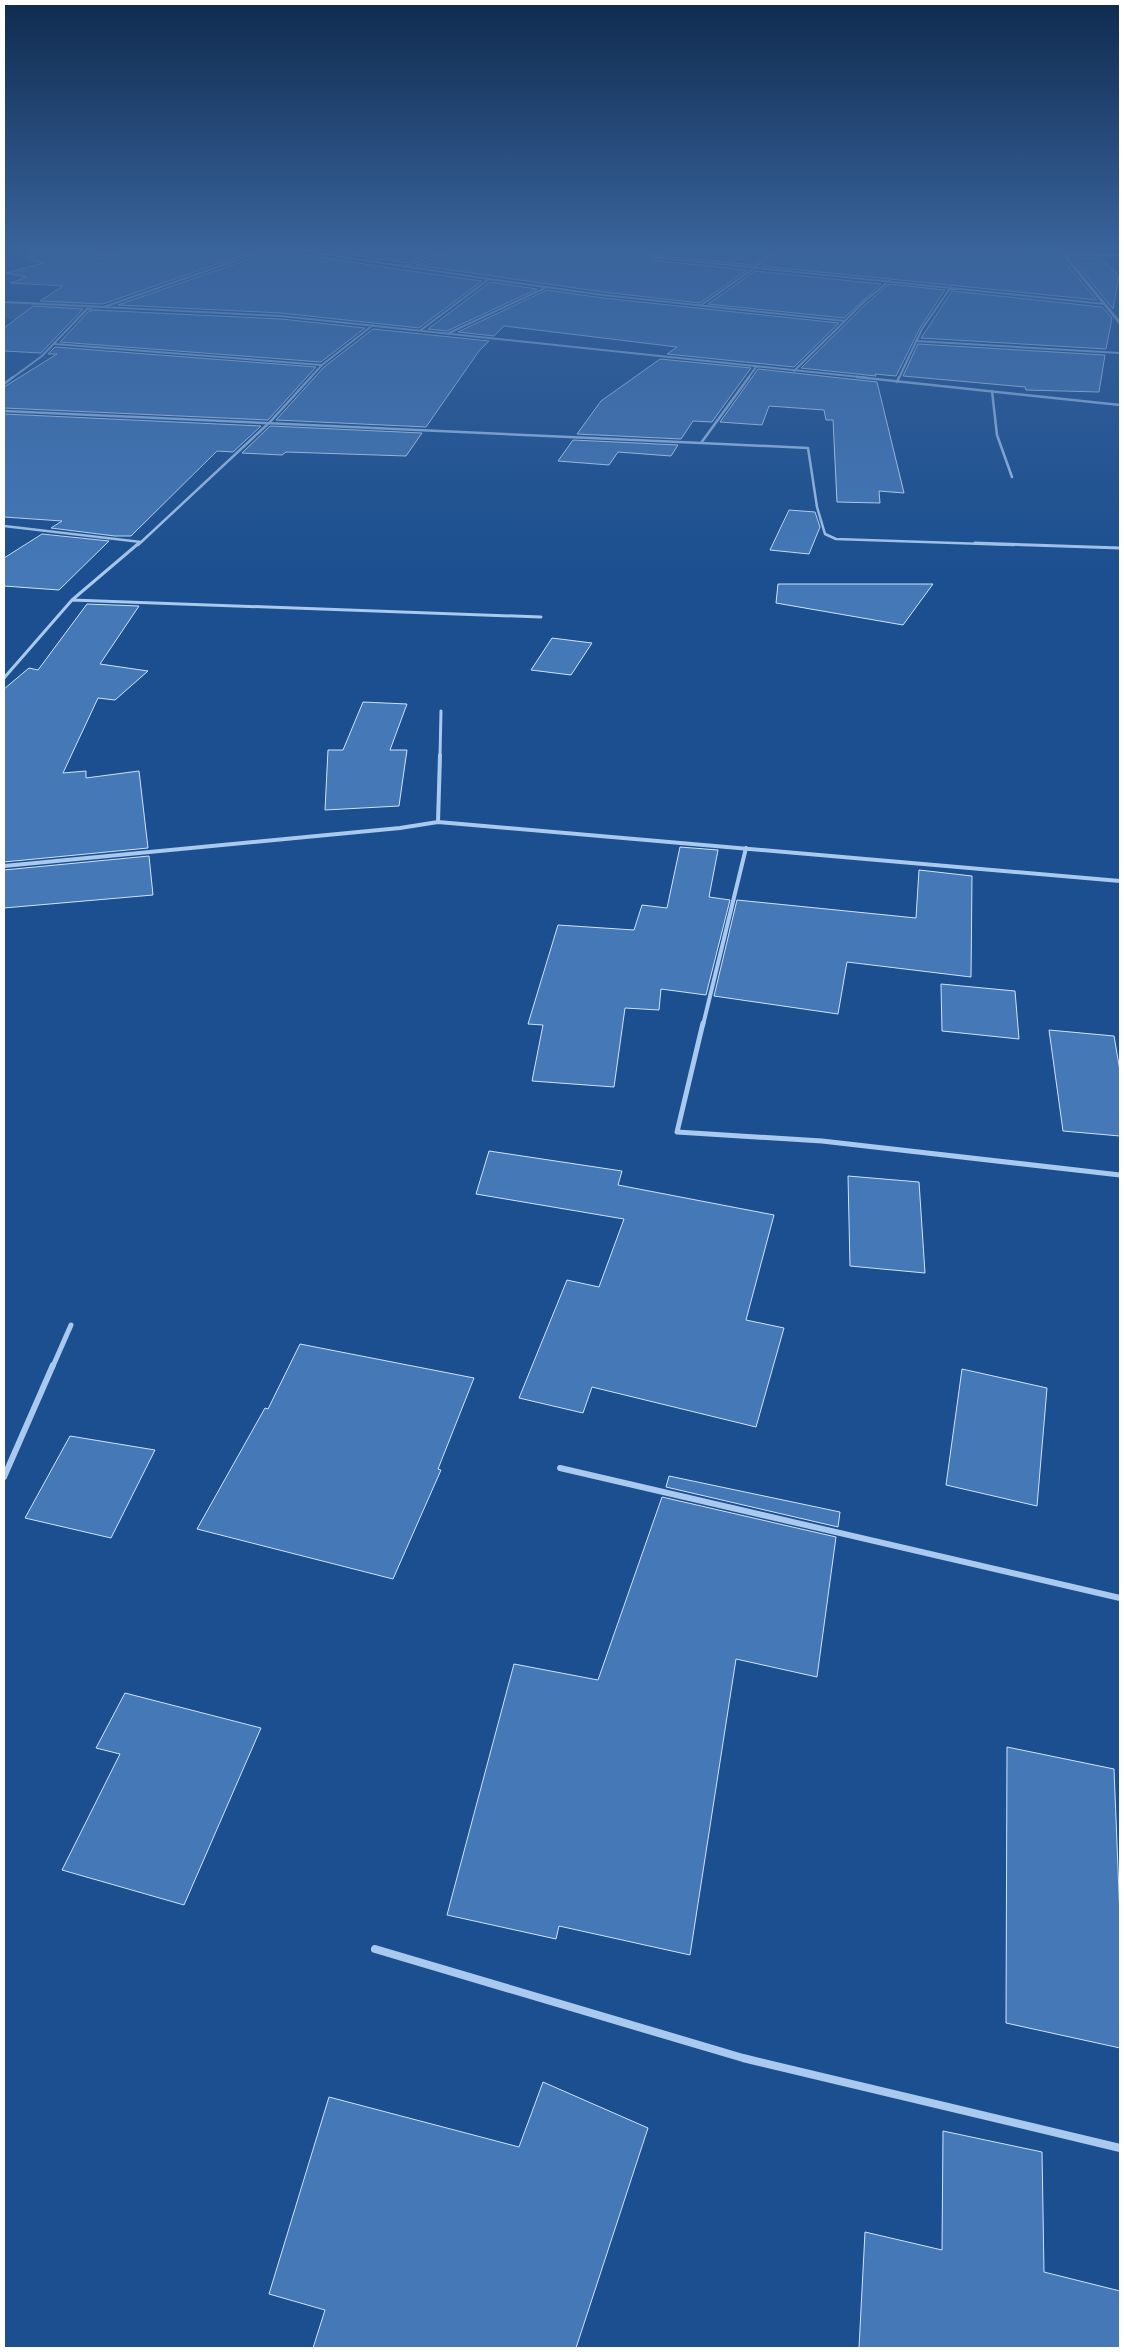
<svg xmlns="http://www.w3.org/2000/svg" width="1124" height="2352" viewBox="0 0 1124 2352" font-family="'Exo 2',sans-serif">
<rect width="100%" height="100%" fill="#1b4f8f"/>
<g fill="none" stroke-linecap="round" stroke-linejoin="round">
<path fill="#3c6290" fill-rule="evenodd" d="M87,300L98,303L102,309L98,315L59,321L4,319V301L59,303Z"/>
</g>
<path fill="#4478b7" stroke="#cfe3fa" d="M30,247H133L96,253L94,256L97,259L150,250L153,247H266L103,304L40,301L63,286L11,283L26,277L6,273L44,263L28,259Z
M320,247H447L405,263L317,250Z
M458,247H775L754,265L650,255L652,260L747,270L700,303L603,292L416,265L456,250Z
M782,247H1052L1097,300L761,266Z
M1060,247H1086L1093,253H1067Z
M275,250L403,270L482,281L419,328L281,313L118,305Z
M1100,258L1119,275L1113,309L1072,259Z
M755,271L881,284L844,318L708,304Z
M490,282L537,289L447,331L428,329Z
M889,284L945,290L920,328L896,376L875,374L876,376L801,368L867,303Z
M547,290L603,298L839,323L794,367L667,354L677,347L504,326L494,336L458,332Z
M952,291L1102,307L1112,318L1106,349L921,338Z
M33,306L83,309L41,353L4,351V328Z
M94,310L281,319L365,328L321,362L60,342L88,312Z
M373,329L489,341L479,351L426,427L276,420L324,367Z
M918,344L1105,355L1099,392L1026,390L1025,387L903,376Z
M55,347L316,367L268,420L4,408V387L57,354H48Z
M660,359L751,368L712,422L693,421L681,439L577,434L601,401Z
M758,369L877,382L904,493L879,491L880,503L837,502L833,420H826L824,410L769,406L762,425L720,422Z
M4,414L261,426L233,452L217,451L131,536H115L51,528L62,521L4,517Z
M270,426L422,433L406,456L286,452L282,455L242,453Z
M573,440L678,445L671,456L618,452L609,465L558,461Z
M789,510L815,512L820,527L809,554L770,550Z
M42,534L109,541L59,590L4,586V558Z
M778,584H933L903,625L776,603Z
M87,604L139,606L100,664L148,671L115,700L98,698L63,773L86,771V778L139,771L148,848L4,862V689L29,668L38,670Z
M552,638L592,643L571,675L531,670Z
M363,702L407,704L390,750H407L399,806L325,810L328,750H343Z
M680,847L718,850L709,897L730,900L706,995L661,989L659,1010L625,1008L614,1087L532,1081L543,1025L528,1024L558,925L634,930L642,905L667,908Z
M149,856L153,895L4,908V870Z
M919,870L972,876L971,977L847,962L838,1014L714,996L737,900L916,918Z
M941,984L1015,991L1019,1039L942,1031Z
M1049,1030L1114,1036L1120,1071V1136L1063,1131Z
M489,1151L622,1171L618,1185L774,1215L746,1320L784,1328L756,1427L592,1387L583,1413L519,1398L567,1280L599,1287L624,1219L476,1194Z
M848,1176L919,1182L925,1273L850,1266Z
M300,1344L474,1378L438,1469L441,1470L393,1579L197,1529L265,1408L268,1409Z
M962,1369L1047,1388L1037,1506L946,1485Z
M70,1436L155,1450L111,1538L25,1518Z
M669,1476L840,1512L838,1527L666,1487Z
M662,1497L836,1537L817,1677L736,1659L690,1955L559,1926L556,1939L447,1915L514,1664L598,1680Z
M125,1693L261,1728L184,1905L62,1870L120,1754L96,1748Z
M1007,1747L1114,1769L1120,1918V2048L1006,2023Z
M543,2082L648,2128L576,2348H313L325,2310L269,2294L329,2097L519,2147Z
M943,2131L1042,2152L1044,2272L1120,2291V2348H859L865,2232L942,2250Z"/>
<g fill="none" stroke-linecap="round" stroke-linejoin="round">
<path stroke="#a9c9ee" stroke-width="2" d="M277,247L489,279L421,330
M305,251L317,247
M97,256L150,247
M1065,256L1120,255
M652,257L1104,304
M403,267L455,247
M489,279L603,295L845,321
M4,302L281,316L869,378
M700,306L753,269L779,247
M104,307L274,247
M449,333L545,288
M916,341L1120,353
M55,344L322,365
M794,371L865,301L889,281
M12,378L42,356L87,309H91
M310,378L322,365L373,325
M748,378L756,367
M899,378L922,329L951,287"/>
<path stroke="#a9c9ee" stroke-width="2.5" d="M857,377L1120,405
M897,382L899,377
M4,384L13,377
M992,391L997,435L1012,477
M4,411L701,443L749,377
M701,443L808,448L817,507L825,534L836,539L1014,545
M4,526L141,542
M138,545L270,422L311,377"/>
<path stroke="#a9c9ee" stroke-width="3" d="M975,543L1120,548
M72,600L541,617
M4,678L72,600L139,543
M440,756L441,711"/>
<path stroke="#a9c9ee" stroke-width="4" d="M438,822L440,755
M4,866L400,828L438,822L1120,881
M703,1025L746,848"/>
<path stroke="#a9c9ee" stroke-width="5" d="M703,1023L677,1132L822,1141L1120,1175
M53,1366L71,1325"/>
<path stroke="#a9c9ee" stroke-width="6" d="M560,1468L1120,1598
M4,1477L53,1365"/>
<path stroke="#a9c9ee" stroke-width="8" d="M375,1949L743,2058L1120,2148"/>
<path stroke="#a9c9ee" stroke-width="3" d="M1055,247L1065,256L1120,323"/>
</g>
<linearGradient id="sky" x2="0" y2="1"><stop stop-color="#0f2b4f"/><stop offset="0.43" stop-color="#39639b"/><stop offset="1" stop-color="#39639b" stop-opacity="0"/></linearGradient>
<rect width="1124" height="576" fill="url(#sky)"/>
<rect width="1124" height="2352" fill="none" stroke="#ffffff" stroke-width="10"/>
</svg>
